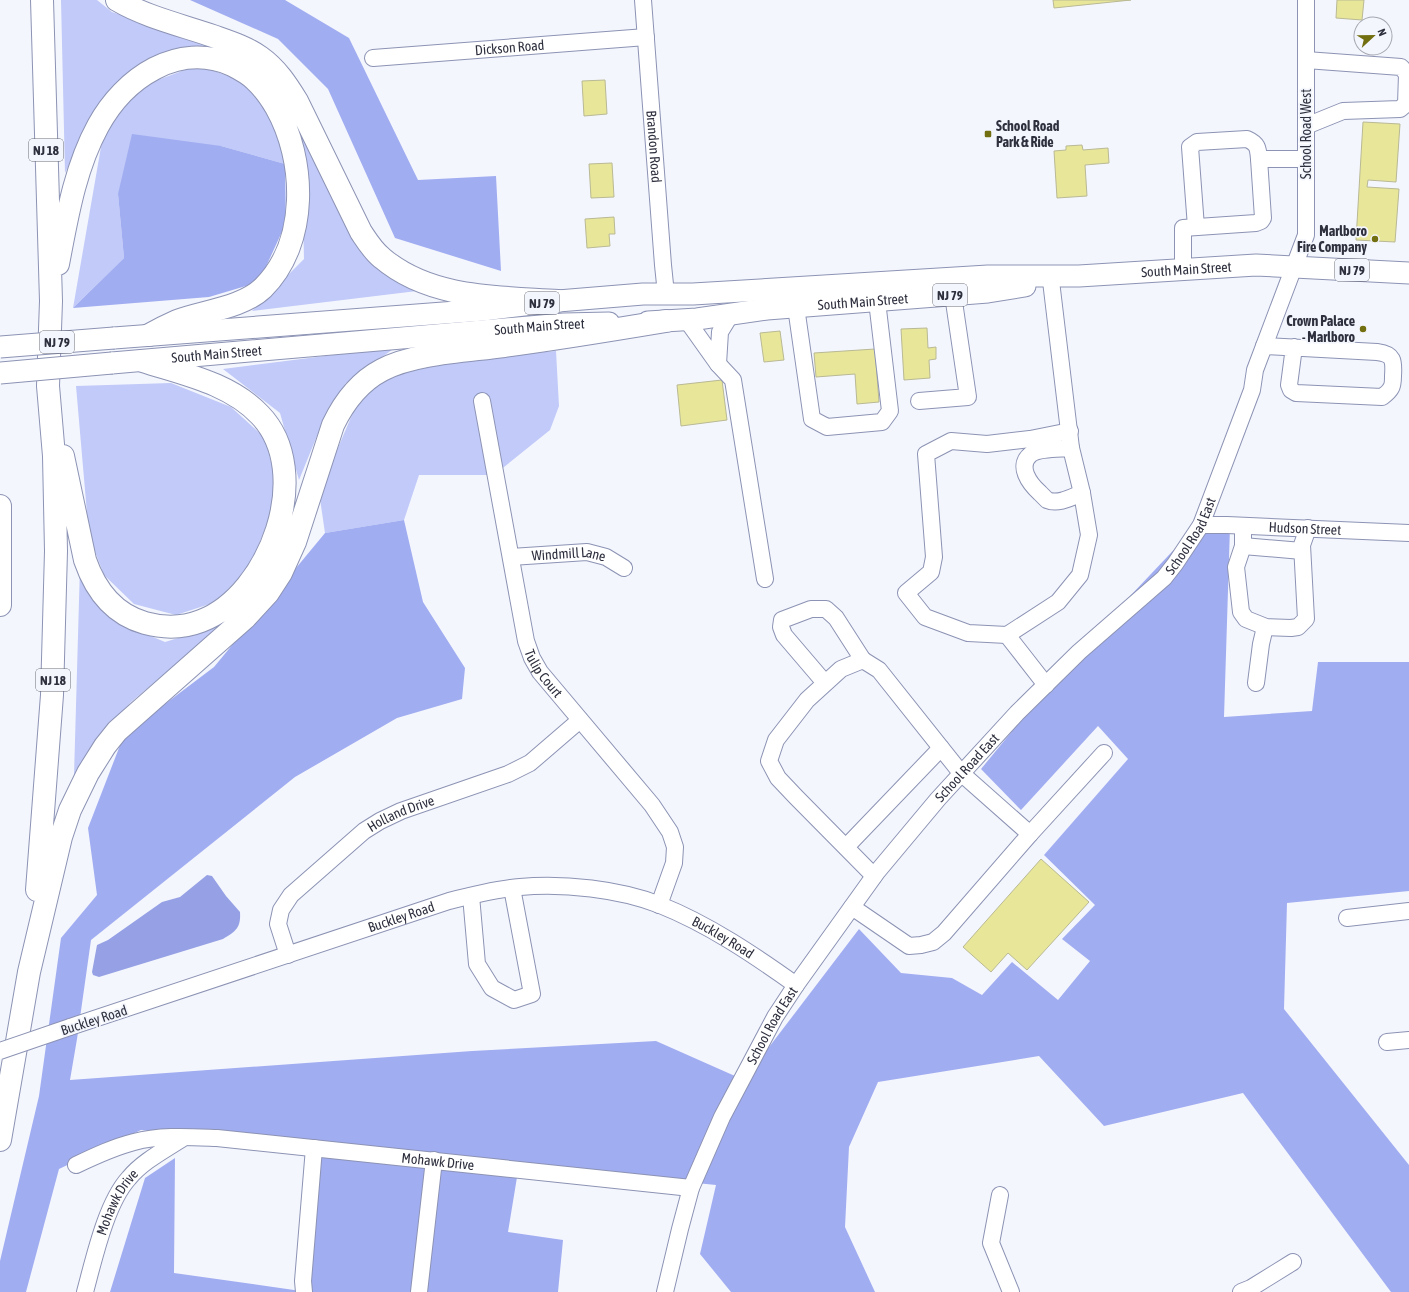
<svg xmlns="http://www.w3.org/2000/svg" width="1409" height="1292" viewBox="0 0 1409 1292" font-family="'Asap Condensed',sans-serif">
<rect width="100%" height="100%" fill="#f4f6fd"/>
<path fill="#c1caf8" d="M61,0H97L112,12L208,45L151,57L101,101L65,173Z
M198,65L244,82L271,107L285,164L221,146L118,194L124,258L73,308L105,124L147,84Z
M301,127L367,254L417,291L252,311L304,259Z
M396,347L346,383L328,409L299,480L280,413L223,369Z
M556,351L559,406L550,430L494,475H419L404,520L325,533L319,492L355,408L385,377L466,359Z
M171,383L231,407L265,438L279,494L250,566L216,602L176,615L134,604L104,575L89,536L76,386Z
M80,566L115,621L165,642L224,624L131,702L99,739L74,776Z"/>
<path fill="#a1adf1" d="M190,0H285L349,38L418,180L496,176L501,271L395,238L328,89L278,39Z
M132,134L221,146L285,164L286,223L259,282L209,297L73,308L124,258L118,194Z
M1203,519L1230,527L1224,717L1312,711L1318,662H1409V891L1287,903L1284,1009L1409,1165V1292H1391L1243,1093L1104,1126L1039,1056L878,1082L849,1147L845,1227L875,1292H731L700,1254L716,1185L519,1165L508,1232L563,1240L558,1292H110L145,1178L175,1158L174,1273L301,1291L317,1150L141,1130L59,1169L26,1292H0V1261L39,1096L61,938L97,895L88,828L124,735L214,667L325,533L404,520L423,602L465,668L462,699L397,718L295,777L91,940L77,1039L70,1080L472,1051L656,1041L744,1080L859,929L901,973L952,978L982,995L1012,962L1058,1000L1090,961L1062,939L1095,905L1044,855L1128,759L1098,726L1021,810L981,769L1079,650Z"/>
<path fill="#95a1e4" d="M207,875L212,876L226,896L240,912C241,928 236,931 223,939L99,977L93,975L92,972L97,945L108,940L162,902L180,897Z"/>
<path fill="#e8e799" stroke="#b9b995" d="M1053,0H1131L1054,8Z
M1337,0H1364L1362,20L1336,18Z
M605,80L607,114L584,116L582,81Z
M1363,122L1400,124L1396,182L1368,180L1367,187L1399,189L1395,242L1356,240Z
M1082,145L1083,150L1108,148L1109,163L1085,165L1087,196L1057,198L1054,151L1066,150V146Z
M612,163L614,197L591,198L589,164Z
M614,217L615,234H609L610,246L587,248L585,219Z
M927,328L928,348L936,347V359L929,360L930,378L904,380L901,329Z
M780,331L784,360L764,362L760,333Z
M875,349L879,402L857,404L855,374L816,377L814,353Z
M722,380L727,420L681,426L677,385Z
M1041,859L1089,902L1027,970L1008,953L991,972L963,947Z"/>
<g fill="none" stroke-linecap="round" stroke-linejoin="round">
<g stroke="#8c93b4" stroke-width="18">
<g id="minor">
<path id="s1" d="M643,0L663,265L666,294"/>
<path id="s2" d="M373,58L646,37"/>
<path d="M1306,126L1343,111L1400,109L1406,104L1407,74L1401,67L1306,60"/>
<path d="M1196,227L1190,147L1197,142L1247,139C1258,144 1258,148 1259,159"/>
<path d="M1183,270V228L1256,223L1261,221L1263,218L1259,159H1306"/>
<path d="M796,307L812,419L827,427L882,422L890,411L877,301"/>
<path d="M686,319L718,364L720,332L731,314"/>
<path d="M1264,346L1377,352C1394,354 1394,361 1393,376C1393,380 1393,385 1391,388C1389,392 1386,394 1382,397L1296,393L1291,390L1289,385L1294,347"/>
<path d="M718,364L733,380L765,579"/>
<path id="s3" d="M482,401L526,641L532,658L540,672L652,805L670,832L675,847L674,863L659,905"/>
<path d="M919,401L968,397L953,295"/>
<path d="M1071,448C1061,449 1039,448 1031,454C1016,466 1030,484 1040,493C1042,495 1045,498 1047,500C1058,505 1072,497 1082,493"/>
<path id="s4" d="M1201,525H1227L1409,533"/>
<path d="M1243,526V546L1236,567L1241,612L1246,619L1266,627L1291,628L1298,627L1306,619L1302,545L1308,528"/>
<path d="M1243,546L1302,551"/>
<path id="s5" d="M511,557L587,552L606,557L624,568"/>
<path d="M1007,635L968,633L925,617L906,593L931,572L934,557L926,454L951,441L987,444L1030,439L1070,431"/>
<path d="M825,683L784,635L781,627L782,620L811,609H826L836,618L863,660"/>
<path d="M1256,683L1261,644L1265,627"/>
<path d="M1046,685L1007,635L1058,602L1080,575L1089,535L1082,493L1071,448L1051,281"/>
<path d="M1030,834L1104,753"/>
<path d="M846,847L941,748"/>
<path d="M471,896L477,964L492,988L514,1000L532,994L512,888"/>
<path d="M852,907L909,946L921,945L933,942L944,933L1030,834L961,773L879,670L863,660L841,669L807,700L776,740L769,761L778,778L796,797L874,876"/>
<path d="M1347,918L1409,911"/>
<path id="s6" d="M288,955L278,924L281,910L291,895L364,831L380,821L401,811L508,774L530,763L580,720"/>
<path id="s7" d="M70,1027L449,901C472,895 496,889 520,887C563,883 620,889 660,905C708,924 754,955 796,985"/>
<path d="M1387,1042L1409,1040"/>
<path id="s8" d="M76,1165C95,1156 114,1147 134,1142C160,1135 190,1137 217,1138L691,1188"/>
<path d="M1000,1195L991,1243L1011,1292"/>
<path id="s9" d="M85,1292C94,1259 106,1203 129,1178C143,1161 165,1150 183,1138"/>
<path d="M304,1292L303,1281L314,1148"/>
<path d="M419,1292L434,1160"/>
<path id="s10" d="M665,1292L680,1229L691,1188L722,1117L775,1017L796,985L877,872L938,799L1017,713L1079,652L1164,578L1175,564L1201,525L1252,390L1255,370L1306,235V0"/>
<path d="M1241,1292L1251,1288L1293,1262"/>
</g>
</g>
<g stroke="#8c93b4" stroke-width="23">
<g id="major">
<path id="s11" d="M648,322L697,319L767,309L988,292L1025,286"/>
<path id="s12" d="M114,338L483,310L558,301L643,294H693L988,276H1079L1256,265L1409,273"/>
<path id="s13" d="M112,363L564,324L609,323"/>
</g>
</g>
<g stroke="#8c93b4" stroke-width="24">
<path id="highway" d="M117,0C146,17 181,25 213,36C230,42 246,47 260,57C277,69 287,85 297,101L361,232C367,241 373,251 382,258C430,299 498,297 558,301
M58,264C67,217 75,168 98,126C124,78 178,41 232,65C240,69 249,74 255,80C264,88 270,97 276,107C306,160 309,242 263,288C242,308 204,311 177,321C168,325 158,330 149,335
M63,456L85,560C95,589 113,614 145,623C163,628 183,628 201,621C270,595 315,472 260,415C230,383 183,374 143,361
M0,506V605
M37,890L52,695L56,551L54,456L48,386L51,301L42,0
M0,1140L29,972L61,837L70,810L88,773L105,746L117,731L245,618L268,593L281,573L295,542L333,425C344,402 359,382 382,370C414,353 468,351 504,346C558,339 612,330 666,321"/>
</g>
<use href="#minor" stroke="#fff" stroke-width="16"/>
<use href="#major" stroke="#fff" stroke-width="21"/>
<use href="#highway" stroke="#fff" stroke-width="22"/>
<g stroke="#8c93b4" stroke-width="18" stroke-linecap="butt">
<path id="minor-bridge" d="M0,1051L70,1027"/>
</g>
<g stroke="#8c93b4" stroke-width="23" stroke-linecap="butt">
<path id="major-bridge" d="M0,347L114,338
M0,373L112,363"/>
</g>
<use href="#minor-bridge" stroke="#fff" stroke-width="16"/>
<use href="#major-bridge" stroke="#fff" stroke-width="21"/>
</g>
<g fill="#726f10" stroke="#f4f6fd" stroke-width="1.5">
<rect x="984" y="130" width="8" height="8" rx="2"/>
<circle cx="1375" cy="239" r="4"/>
<circle cx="1363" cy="329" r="4"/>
</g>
<g text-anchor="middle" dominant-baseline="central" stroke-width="3.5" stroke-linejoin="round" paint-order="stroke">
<g fill="#f4f6fd" stroke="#696b77" stroke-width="1">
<rect x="29" y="139" width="34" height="22" rx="3"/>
<rect x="1335" y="259" width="34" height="22" rx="3"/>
<rect x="933" y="284" width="34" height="22" rx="3"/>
<rect x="525" y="292" width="34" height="22" rx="3"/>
<rect x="40" y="331" width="34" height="22" rx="3"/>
<rect x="36" y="669" width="34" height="22" rx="3"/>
</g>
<g font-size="13" font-weight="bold" fill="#2e303e">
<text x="46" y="150">NJ 18</text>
<text x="1352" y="270">NJ 79</text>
<text x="950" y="295">NJ 79</text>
<text x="542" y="303">NJ 79</text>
<text x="57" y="342">NJ 79</text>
<text x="53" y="680">NJ 18</text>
</g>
<g font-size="14" fill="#2e303e" stroke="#f4f6fd">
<text stroke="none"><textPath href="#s2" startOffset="137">Dickson Road</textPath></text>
<text transform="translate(1306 134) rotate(-90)">School Road West</text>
<text stroke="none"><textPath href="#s1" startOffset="147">Brandon Road</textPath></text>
<text stroke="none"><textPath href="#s12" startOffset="1075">South Main Street</textPath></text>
<text stroke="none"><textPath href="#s11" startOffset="216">South Main Street</textPath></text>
<text stroke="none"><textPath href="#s13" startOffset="429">South Main Street</textPath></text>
<text stroke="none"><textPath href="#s13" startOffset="105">South Main Street</textPath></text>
<text stroke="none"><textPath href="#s4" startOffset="104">Hudson Street</textPath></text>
<text stroke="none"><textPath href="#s10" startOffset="937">School Road East</textPath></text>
<text stroke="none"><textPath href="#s5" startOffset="58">Windmill Lane</textPath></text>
<text stroke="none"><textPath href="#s3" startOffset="281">Tulip Court</textPath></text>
<text stroke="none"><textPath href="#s10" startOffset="613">School Road East</textPath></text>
<text stroke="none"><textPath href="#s6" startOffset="203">Holland Drive</textPath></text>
<text stroke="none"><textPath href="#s7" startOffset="349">Buckley Road</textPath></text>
<text stroke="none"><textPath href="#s7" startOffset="685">Buckley Road</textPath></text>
<text transform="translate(94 1020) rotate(-18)">Buckley Road</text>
<text stroke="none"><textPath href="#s10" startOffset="289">School Road East</textPath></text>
<text stroke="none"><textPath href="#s8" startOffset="368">Mohawk Drive</textPath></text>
<text stroke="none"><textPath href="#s9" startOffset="96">Mohawk Drive</textPath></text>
</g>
<g font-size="14" font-weight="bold" fill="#2e303e" stroke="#f4f6fd" text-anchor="end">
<text x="996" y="126" text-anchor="start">School Road<tspan x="996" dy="16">Park &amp; Ride</tspan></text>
<text x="1367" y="231">Marlboro<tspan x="1367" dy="16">Fire Company</tspan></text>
<text x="1355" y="321">Crown Palace<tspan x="1355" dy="16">- Marlboro</tspan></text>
</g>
</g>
<g transform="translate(1373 36) rotate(68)"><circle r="19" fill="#f4f6fd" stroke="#a5a7b1"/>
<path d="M0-3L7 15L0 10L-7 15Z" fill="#726f10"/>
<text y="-6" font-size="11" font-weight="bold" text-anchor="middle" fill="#2e303e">N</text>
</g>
</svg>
